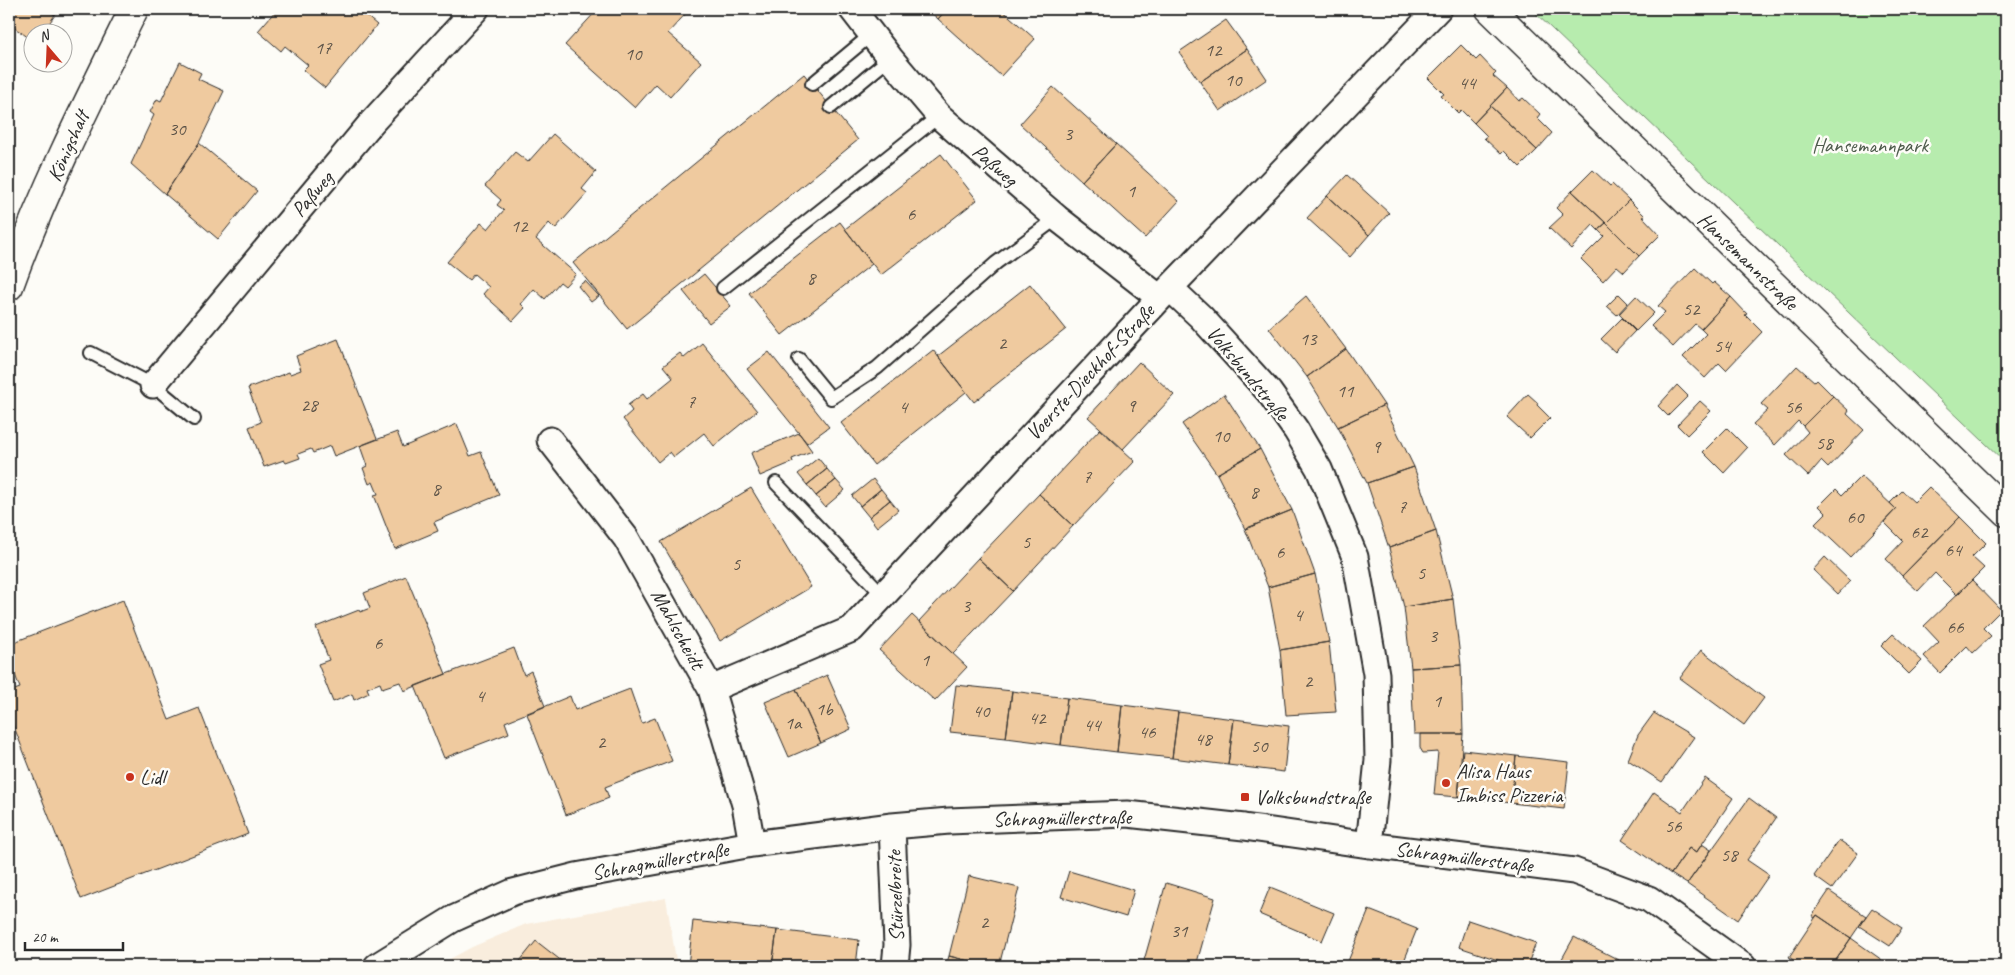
<svg xmlns="http://www.w3.org/2000/svg" width="2015" height="975" viewBox="0 0 2015 975" font-family="Caveat,sans-serif">
<rect width="100%" height="100%" fill="#fdfcf7"/>
<filter id="ink" filterUnits="userSpaceOnUse"><feTurbulence type="fractalNoise" baseFrequency=".02" numOctaves="2"/><feDisplacementMap in="SourceGraphic" scale="10" xChannelSelector="R" yChannelSelector="G"/><feConvolveMatrix kernelMatrix="1 2 1 2 8 2 1 2 1" color-interpolation-filters="sRGB"/></filter>
<g filter="url(#ink)">
<path fill="#f9eddd" d="M666,898L677,966H437L472,947L526,924Z"/>
<path fill="#b7ecae" stroke="#718c6c" d="M1531,9H2006V463Z"/>
<path fill="#efca9f" stroke="#2b2b2b" d="M9,9H46L55,15L43,32H32V40L9,24Z
M46,9H59L55,15Z
M277,9H349L352,12L358,9L377,25L325,88L303,70L308,65L285,46L281,51L258,31Z
M598,9H603L607,13L611,9H690L668,33L701,62L670,97L656,84L635,108L565,45Z
M927,9H947L938,19Z
M947,9H1001L1035,39L1001,76L938,19Z
M1357,9H1369L1361,14Z
M1226,20L1247,49L1200,82L1179,52Z
M1461,45L1476,60L1480,56L1496,73L1493,76L1507,88L1474,123L1461,110L1458,113L1441,96L1444,94L1428,78Z
M1247,49L1267,79L1220,111L1200,82Z
M180,62L201,73L198,79L224,91L199,143L165,194L131,164L154,115L150,112L157,99L161,101Z
M804,74L858,140L627,329L573,263Z
M1053,87L1116,144L1082,181L1020,124Z
M1507,88L1519,101L1523,98L1540,114L1537,118L1552,133L1537,150L1490,106Z
M1490,106L1537,150L1520,167L1504,151L1501,154L1484,138L1487,136L1474,123Z
M553,134L596,172L582,189L587,193L555,229L549,223L536,239L576,274L565,286L560,282L545,299L534,289L521,304L525,308L513,321L483,294L489,287L474,274L469,280L447,262L481,223L488,229L504,210L497,205L501,200L485,186L515,152L528,162Z
M199,143L257,191L218,239L165,194Z
M1116,144L1179,201L1145,238L1082,181Z
M941,154L977,200L881,275L845,229Z
M1593,170L1610,186L1612,184L1629,200L1606,223L1572,191Z
M1347,175L1389,213L1369,235L1327,196Z
M1572,191L1606,223L1598,230L1593,225L1571,249L1549,228L1563,215L1556,208Z
M1327,196L1369,235L1350,257L1307,218Z
M1629,200L1645,216L1643,217L1660,235L1639,256L1606,223Z
M840,222L872,264L782,335L749,293Z
M1606,223L1639,256L1624,272L1617,266L1603,281L1581,259L1604,236L1598,230Z
M1695,268L1712,284L1714,282L1731,297L1701,329L1695,324L1673,347L1651,326L1665,312L1658,306Z
M704,274L731,306L709,323L683,291Z
M585,281L599,296L591,302L578,286Z
M1030,284L1066,329L974,402L938,356Z
M1619,294L1628,303L1617,315L1607,306Z
M1306,296L1346,349L1307,377L1269,328Z
M1636,296L1654,313L1636,331L1619,314Z
M1731,297L1747,314L1745,315L1762,332L1726,370L1719,363L1705,378L1683,357L1706,334L1701,329Z
M1622,318L1635,331L1615,352L1601,339Z
M338,339L377,439L334,456L330,446L313,453L311,449L298,454L300,458L286,463L284,460L264,467L249,427L261,422L248,388L289,372L290,374L301,370L296,356Z
M702,343L757,411L714,446L704,433L674,457L670,452L658,462L623,419L632,411L628,405L643,394L647,399L673,378L663,366L680,353L684,358Z
M1346,349L1384,405L1338,427L1307,377Z
M933,350L966,392L874,465L841,423Z
M769,352L829,427L807,443L747,369Z
M1139,362L1174,395L1123,449L1088,417Z
M1797,366L1815,382L1817,380L1833,396L1803,426L1798,421L1775,445L1753,424L1768,410L1761,404Z
M1677,385L1688,396L1668,416L1658,406Z
M1224,394L1260,449L1217,474L1182,424Z
M1528,394L1538,403L1537,405L1550,418L1530,438L1507,417Z
M1833,396L1849,411L1847,414L1864,430L1828,468L1821,461L1808,476L1786,455L1808,432L1803,426Z
M1700,401L1711,411L1687,435L1677,425Z
M1384,405L1414,467L1367,483L1338,427Z
M457,424L470,456L481,452L499,495L434,522L438,531L395,549L374,495L378,494L373,482L369,484L363,468L367,466L360,446L397,432L403,447Z
M1727,428L1747,448L1724,473L1703,452Z
M1100,429L1135,461L1073,526L1039,494Z
M799,433L812,451L792,459L793,462L760,476L751,453Z
M1260,449L1292,510L1245,529L1217,474Z
M818,458L827,469L807,485L798,474Z
M1414,467L1436,531L1389,548L1367,483Z
M827,469L836,480L816,496L807,485Z
M1861,476L1896,509L1850,557L1815,524L1826,513L1819,506L1836,489L1842,495Z
M873,479L881,489L860,506L852,496Z
M836,480L845,490L825,507L816,496Z
M1929,487L1960,517L1902,576L1886,559L1903,541L1884,522L1896,509L1890,503L1902,491L1914,502Z
M751,488L811,587L720,641L661,542Z
M881,489L890,500L869,517L860,506Z
M1039,494L1073,526L1013,591L978,558Z
M890,500L898,510L877,527L869,517Z
M1292,510L1315,574L1268,587L1245,529Z
M1960,517L1986,543L1972,557L1984,568L1957,595L1935,573L1918,591L1902,576Z
M1436,531L1453,599L1404,607L1389,548Z
M1825,557L1850,581L1838,594L1813,570Z
M978,558L1013,591L953,654L919,621Z
M1315,574L1329,642L1280,650L1268,587Z
M406,576L446,674L404,691L400,682L382,688L380,683L367,688L369,693L354,700L352,694L333,702L318,664L329,660L316,627L359,610L360,612L370,608L364,593Z
M1972,580L2001,610L1983,628L1991,636L1973,653L1967,646L1940,673L1924,656L1939,642L1924,626Z
M1453,599L1461,665L1411,668L1404,607Z
M123,600L169,720L199,708L248,834L81,899L9,714V692L20,688L9,659V644Z
M912,615L967,667L935,701L879,650Z
M1893,634L1922,661L1909,674L1881,646Z
M1329,642L1336,712L1286,715L1280,650Z
M514,648L524,675L531,671L545,706L505,722L509,733L444,758L415,686Z
M1701,650L1764,698L1744,725L1680,678Z
M1461,665L1463,734H1414L1411,668Z
M827,675L851,729L821,743L796,689Z
M956,685L1012,691L1006,738L950,732Z
M630,689L642,723L655,718L672,761L605,787L609,798L566,815L527,714L570,696L575,710Z
M796,689L821,743L789,757L765,702Z
M1012,691L1067,698L1061,745L1006,738Z
M1067,698L1122,705L1117,752L1061,745Z
M1122,705L1178,712L1172,758L1117,752Z
M1178,712L1234,719L1228,765L1172,758Z
M1654,713L1694,737L1662,782L1628,760L1638,735Z
M1234,719L1289,726L1284,772L1228,765Z
M1420,734H1463L1458,797L1434,795L1438,752L1423,753L1420,748Z
M1463,750L1516,756L1511,803L1458,797Z
M1516,756L1569,762L1564,809L1511,803Z
M1705,778L1733,798L1696,853L1689,848L1671,874L1622,840L1654,792L1682,812Z
M1749,798L1776,818L1747,860L1769,875L1738,920L1687,884Z
M1839,840L1858,853L1832,889L1814,876Z
M1702,844L1711,850L1687,884L1671,874L1689,848L1696,853Z
M1069,871L1134,890L1126,917L1061,897Z
M969,876L1019,888L999,966H988L949,956Z
M1166,883L1215,898L1196,966H1152L1143,964Z
M1270,887L1334,913L1322,941L1259,914Z
M1829,891L1866,916L1851,938L1817,915L1815,918L1812,916Z
M1872,908L1902,928L1890,946L1859,926Z
M1369,910L1417,929L1402,966H1346Z
M1817,915L1851,938L1832,966H1802L1789,957Z
M1468,920L1536,943L1527,966H1516L1459,947Z
M693,921L777,930L772,966H688Z
M777,930L859,940L856,966H772Z
M1574,937L1619,960L1616,966H1558Z
M1851,938L1882,960L1878,966H1832Z
M536,941L568,966H516Z
M949,956L988,966H946Z"/>
<g fill="none" stroke-linecap="round" stroke-linejoin="round">
<g stroke="#2b2b2b" stroke-width="16">
<path id="lane" d="M453,9L465,20
M812,84L872,34
M831,107L890,58
M723,288L939,116
M91,353L153,385L194,419
M799,359L831,398L877,368L996,263L1057,218
M776,483L883,595"/>
</g>
<g stroke="#2b2b2b" stroke-width="29">
<path id="street" d="M852,9L890,58L939,116L1057,218L1160,298
M1170,288L1201,317L1269,392L1296,430L1319,469L1355,557L1376,674L1378,760L1369,845
M153,385L372,122L476,9
M550,440L626,538L711,689L745,805L752,844
M711,689L852,629L1160,298L1438,9
M892,826L897,945L895,966
M377,966L453,919L513,892L576,876L752,844L892,826L949,821L1127,814L1244,827L1369,845L1574,871L1649,899L1743,966"/>
</g>
<g stroke="#2b2b2b" stroke-width="31">
<path id="secondary" d="M1490,9L2006,512
M9,286C43,191 89,100 134,9"/>
</g>
<use href="#lane" stroke="#fdfcf7" stroke-width="12"/>
<use href="#street" stroke="#fdfcf7" stroke-width="25"/>
<use href="#secondary" stroke="#fdfcf7" stroke-width="28"/>
</g>
</g>
<g fill="#c8321e" stroke="#fdfcf7" stroke-width="2">
<circle cx="130" cy="777" r="5"/>
<circle cx="1446" cy="783" r="5"/>
<rect x="1240" y="792" width="10" height="10" rx="2.5"/>
</g>
<g text-anchor="middle" dominant-baseline="central" stroke-width="5" stroke-linejoin="round" paint-order="stroke">
<g font-size="19" fill="#5c5348">
<text x="323" y="48">17</text>
<text x="1213" y="50">12</text>
<text x="633" y="54">10</text>
<text x="1233" y="80">10</text>
<text x="1467" y="83">44</text>
<text x="177" y="129">30</text>
<text x="1068" y="134">3</text>
<text x="1131" y="191">1</text>
<text x="911" y="214">6</text>
<text x="519" y="226">12</text>
<text x="811" y="278">8</text>
<text x="1691" y="309">52</text>
<text x="1308" y="339">13</text>
<text x="1002" y="343">2</text>
<text x="1722" y="346">54</text>
<text x="1345" y="391">11</text>
<text x="691" y="402">7</text>
<text x="309" y="405">28</text>
<text x="1131" y="406">9</text>
<text x="903" y="407">4</text>
<text x="1793" y="407">56</text>
<text x="1221" y="436">10</text>
<text x="1824" y="443">58</text>
<text x="1376" y="447">9</text>
<text x="1087" y="477">7</text>
<text x="436" y="489">8</text>
<text x="1254" y="492">8</text>
<text x="1402" y="507">7</text>
<text x="1855" y="517">60</text>
<text x="1919" y="532">62</text>
<text x="1026" y="542">5</text>
<text x="1953" y="550">64</text>
<text x="1280" y="552">6</text>
<text x="736" y="564">5</text>
<text x="1421" y="573">5</text>
<text x="966" y="606">3</text>
<text x="1298" y="615">4</text>
<text x="1955" y="627">66</text>
<text x="1433" y="636">3</text>
<text x="378" y="643">6</text>
<text x="925" y="660">1</text>
<text x="1308" y="681">2</text>
<text x="480" y="696">4</text>
<text x="1437" y="701">1</text>
<text x="824" y="709">1b</text>
<text x="981" y="711">40</text>
<text x="1037" y="718">42</text>
<text x="793" y="723">1a</text>
<text x="1092" y="725">44</text>
<text x="1147" y="732">46</text>
<text x="1203" y="739">48</text>
<text x="601" y="742">2</text>
<text x="1259" y="746">50</text>
<text x="1673" y="826">56</text>
<text x="1729" y="855">58</text>
<text x="984" y="922">2</text>
<text x="1179" y="931">31</text>
</g>
<g font-size="21" fill="#4e5b4c" stroke="#fdfcf7">
<text x="1870" y="145">Hansemannpark</text>
</g>
<g font-size="21" fill="#2b2b2b" stroke="#fdfcf7">
<text transform="translate(68 146) rotate(-66)">Königshalt</text>
<text transform="translate(995 165) rotate(41)">Paßweg</text>
<text transform="translate(312 194) rotate(-50)">Paßweg</text>
<text transform="translate(1748 261) rotate(44)">Hansemannstraße</text>
<text transform="translate(1090 372) rotate(-47)">Voerste-Dieckhof-Straße</text>
<text transform="translate(1248 373) rotate(50)">Volksbundstraße</text>
<text transform="translate(678 629) rotate(61)">Mahlscheidt</text>
<text transform="translate(1062 818) rotate(-1)">Schragmüllerstraße</text>
<text transform="translate(1464 857) rotate(7)">Schragmüllerstraße</text>
<text transform="translate(660 861) rotate(-10)">Schragmüllerstraße</text>
<text transform="translate(895 896) rotate(-92)">Stürzelbreite</text>
</g>
<g font-size="21" fill="#2b2b2b" stroke="#fdfcf7" text-anchor="start">
<text x="1456" y="771">Alisa Haus<tspan x="1456" dy="24">Imbiss Pizzeria</tspan></text>
<text x="140" y="777">Lidl</text>
<text x="1255" y="797">Volksbundstraße</text>
</g>
</g>
<rect width="2015" height="975" fill="none" stroke="#fdfcf7" stroke-width="30"/>
<rect x="15" y="15" width="1985" height="945" fill="none" stroke="#2b2b2b" stroke-width="2" filter="url(#ink)"/>
<g transform="translate(48 48) rotate(341)"><circle r="24" fill="#fdfcf7" stroke="#a9a8a5"/>
<path d="M0-4L9 19L0 12L-9 19Z" fill="#c8321e"/>
<text y="-8" font-size="14" font-weight="bold" text-anchor="middle" fill="#2b2b2b">N</text>
</g>
<path d="M25 942v8h98v-8" fill="none" stroke="#2b2b2b" stroke-width="2.5"/>
<text x="32" y="942" font-size="15" fill="#2b2b2b" stroke="#fdfcf7" stroke-width="4" paint-order="stroke">20 m</text>
</svg>
